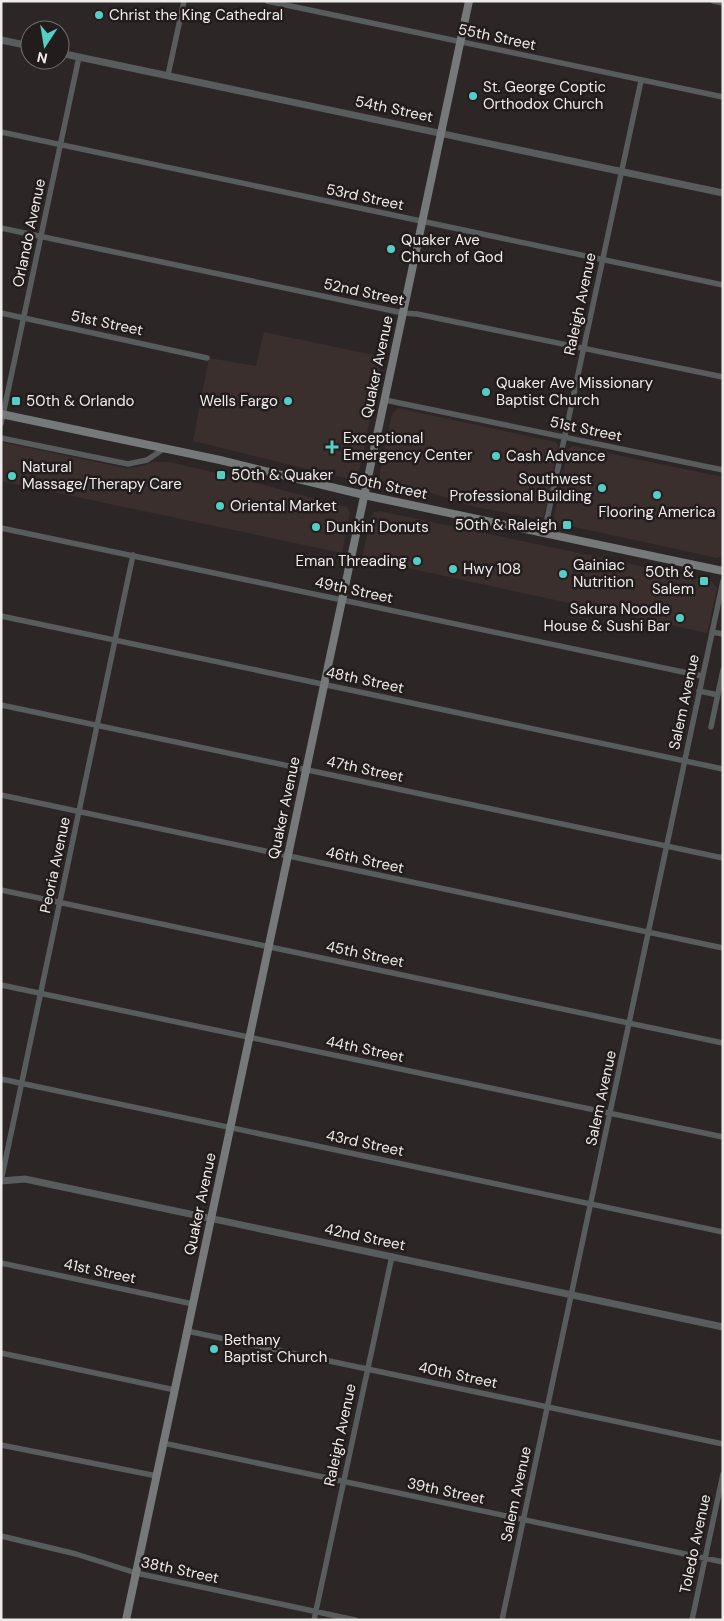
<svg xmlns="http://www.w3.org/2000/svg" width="724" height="1621" viewBox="0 0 724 1621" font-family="'DM Sans',sans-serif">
<rect width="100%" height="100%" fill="#2c2626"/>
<path fill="#3b2f2e" d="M264,332L383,357L359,471L355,477L348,479L193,441L209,358L256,366Z
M398,408L555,442L558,445V450L544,516L539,519L532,518L471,506L435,494L383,482L380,478V471L392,414Z
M1,442L125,468L138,467L153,462H169L238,478L301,495L347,507L350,512L342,553L1,481Z
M573,446L723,477V556L717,558L556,523L554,516L568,449Z
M380,511L711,581L717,588L707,633L362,558L371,516L374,512Z"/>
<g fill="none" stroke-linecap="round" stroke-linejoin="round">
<path stroke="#595c5c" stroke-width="5.5" d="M267,1L723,97
M713,1L723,3
M168,75L184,1
M1,132L723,285
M1,228L403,313L417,314L723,377
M1,313L207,358
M385,400L723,470
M1,424L79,57
M1,438L128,464L147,460L165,448
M1,528L702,676
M544,533L641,81
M1,616L723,769
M712,632L723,634
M699,691L718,695
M1,705L723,858
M711,727L723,670
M1,795L723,948
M1,890L723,1043
M1,985L723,1137
M1,1079L723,1232
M1,1181L133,555
M1,1263L193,1304
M187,1331L723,1444
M1,1353L175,1390
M163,1443L723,1562
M1,1445L157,1476
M1,1536L76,1554L136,1573L355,1620
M314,1620L392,1256
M502,1620L723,581
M692,1620L723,1474"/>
<path stroke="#595c5c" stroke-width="7" d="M1,40L30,46
M60,53L723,193
M1,1181L25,1179L723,1327"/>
<path stroke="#757979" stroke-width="8" d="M1,414L220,460L364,495L723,571
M126,1620L469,1"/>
</g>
<g fill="#55cec5" stroke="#221d1c" stroke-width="2">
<circle cx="99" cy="15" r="5"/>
<circle cx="473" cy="96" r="5"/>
<circle cx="391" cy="249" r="5"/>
<circle cx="486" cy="392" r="5"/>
<rect x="11" y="396" width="10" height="10" rx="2.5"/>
<circle cx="288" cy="401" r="5"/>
<path d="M329.5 439.5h5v5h5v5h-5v5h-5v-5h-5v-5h5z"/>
<circle cx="496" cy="456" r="5"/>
<rect x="216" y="470" width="10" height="10" rx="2.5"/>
<circle cx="12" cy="476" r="5"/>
<circle cx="602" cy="488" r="5"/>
<circle cx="657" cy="495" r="5"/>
<circle cx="220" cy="506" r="5"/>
<rect x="562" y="520" width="10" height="10" rx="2.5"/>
<circle cx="316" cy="527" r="5"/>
<circle cx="417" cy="561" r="5"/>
<circle cx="453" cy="569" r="5"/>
<circle cx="563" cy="574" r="5"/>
<rect x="699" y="576" width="10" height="10" rx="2.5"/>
<circle cx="680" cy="618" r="5"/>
<circle cx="214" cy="1349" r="5"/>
</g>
<g text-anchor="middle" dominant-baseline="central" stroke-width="5" stroke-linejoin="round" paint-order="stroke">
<g font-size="15" fill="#efebeb" stroke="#221d1c" text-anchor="start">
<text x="109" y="15">Christ the King Cathedral</text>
<text x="483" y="87">St. George Coptic<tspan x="483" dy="17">Orthodox Church</tspan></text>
<text x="401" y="240">Quaker Ave<tspan x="401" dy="17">Church of God</tspan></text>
<text x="496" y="383">Quaker Ave Missionary<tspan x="496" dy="17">Baptist Church</tspan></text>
<text x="26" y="401">50th &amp; Orlando</text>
<text x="278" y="401" text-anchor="end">Wells Fargo</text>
<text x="343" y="438">Exceptional<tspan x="343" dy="17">Emergency Center</tspan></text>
<text x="506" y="456">Cash Advance</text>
<text x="22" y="467">Natural<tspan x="22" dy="17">Massage/Therapy Care</tspan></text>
<text x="231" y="475">50th &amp; Quaker</text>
<text x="592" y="479" text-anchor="end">Southwest<tspan x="592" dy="17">Professional Building</tspan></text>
<text x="230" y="506">Oriental Market</text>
<text x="657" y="512" text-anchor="middle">Flooring America</text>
<text x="557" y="525" text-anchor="end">50th &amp; Raleigh</text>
<text x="326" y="527">Dunkin' Donuts</text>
<text x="407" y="561" text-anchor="end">Eman Threading</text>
<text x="573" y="565">Gainiac<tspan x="573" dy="17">Nutrition</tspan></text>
<text x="463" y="569">Hwy 108</text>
<text x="694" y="572" text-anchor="end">50th &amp;<tspan x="694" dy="17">Salem</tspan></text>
<text x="670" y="609" text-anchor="end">Sakura Noodle<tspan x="670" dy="17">House &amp; Sushi Bar</tspan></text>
<text x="224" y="1340">Bethany<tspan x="224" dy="17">Baptist Church</tspan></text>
</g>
<g font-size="15" fill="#efebeb" stroke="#221d1c">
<text transform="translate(497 37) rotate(12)">55th Street</text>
<text transform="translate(394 109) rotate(12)">54th Street</text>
<text transform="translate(365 197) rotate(12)">53rd Street</text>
<text transform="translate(29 233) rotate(-78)">Orlando Avenue</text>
<text transform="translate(364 292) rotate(12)">52nd Street</text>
<text transform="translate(580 304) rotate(-78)">Raleigh Avenue</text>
<text transform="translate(107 323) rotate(12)">51st Street</text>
<text transform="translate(377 367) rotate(-78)">Quaker Avenue</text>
<text transform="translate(586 429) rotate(12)">51st Street</text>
<text transform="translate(388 486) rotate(12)">50th Street</text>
<text transform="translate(354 590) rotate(12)">49th Street</text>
<text transform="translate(365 680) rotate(12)">48th Street</text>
<text transform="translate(684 702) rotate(-78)">Salem Avenue</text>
<text transform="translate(365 769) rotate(12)">47th Street</text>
<text transform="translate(284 808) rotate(-78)">Quaker Avenue</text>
<text transform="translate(365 860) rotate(12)">46th Street</text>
<text transform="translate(55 865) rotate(-78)">Peoria Avenue</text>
<text transform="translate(365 954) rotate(12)">45th Street</text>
<text transform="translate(365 1049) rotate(12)">44th Street</text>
<text transform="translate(601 1098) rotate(-78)">Salem Avenue</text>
<text transform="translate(365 1143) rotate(12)">43rd Street</text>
<text transform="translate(200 1204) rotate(-78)">Quaker Avenue</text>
<text transform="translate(365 1237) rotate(12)">42nd Street</text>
<text transform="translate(100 1271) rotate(12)">41st Street</text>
<text transform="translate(458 1375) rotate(12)">40th Street</text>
<text transform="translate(340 1435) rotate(-78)">Raleigh Avenue</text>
<text transform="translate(446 1491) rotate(12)">39th Street</text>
<text transform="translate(516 1494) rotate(-78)">Salem Avenue</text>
<text transform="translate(695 1544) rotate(-78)">Toledo Avenue</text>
<text transform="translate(180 1570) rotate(12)">38th Street</text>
</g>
</g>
<rect width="724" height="1621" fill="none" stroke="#efebeb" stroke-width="5"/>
<g transform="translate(45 45) rotate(192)"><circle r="24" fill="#221d1c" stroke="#746f6f"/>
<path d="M0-4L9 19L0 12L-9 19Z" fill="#55cec5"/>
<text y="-8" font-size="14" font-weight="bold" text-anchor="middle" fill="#efebeb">N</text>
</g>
</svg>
